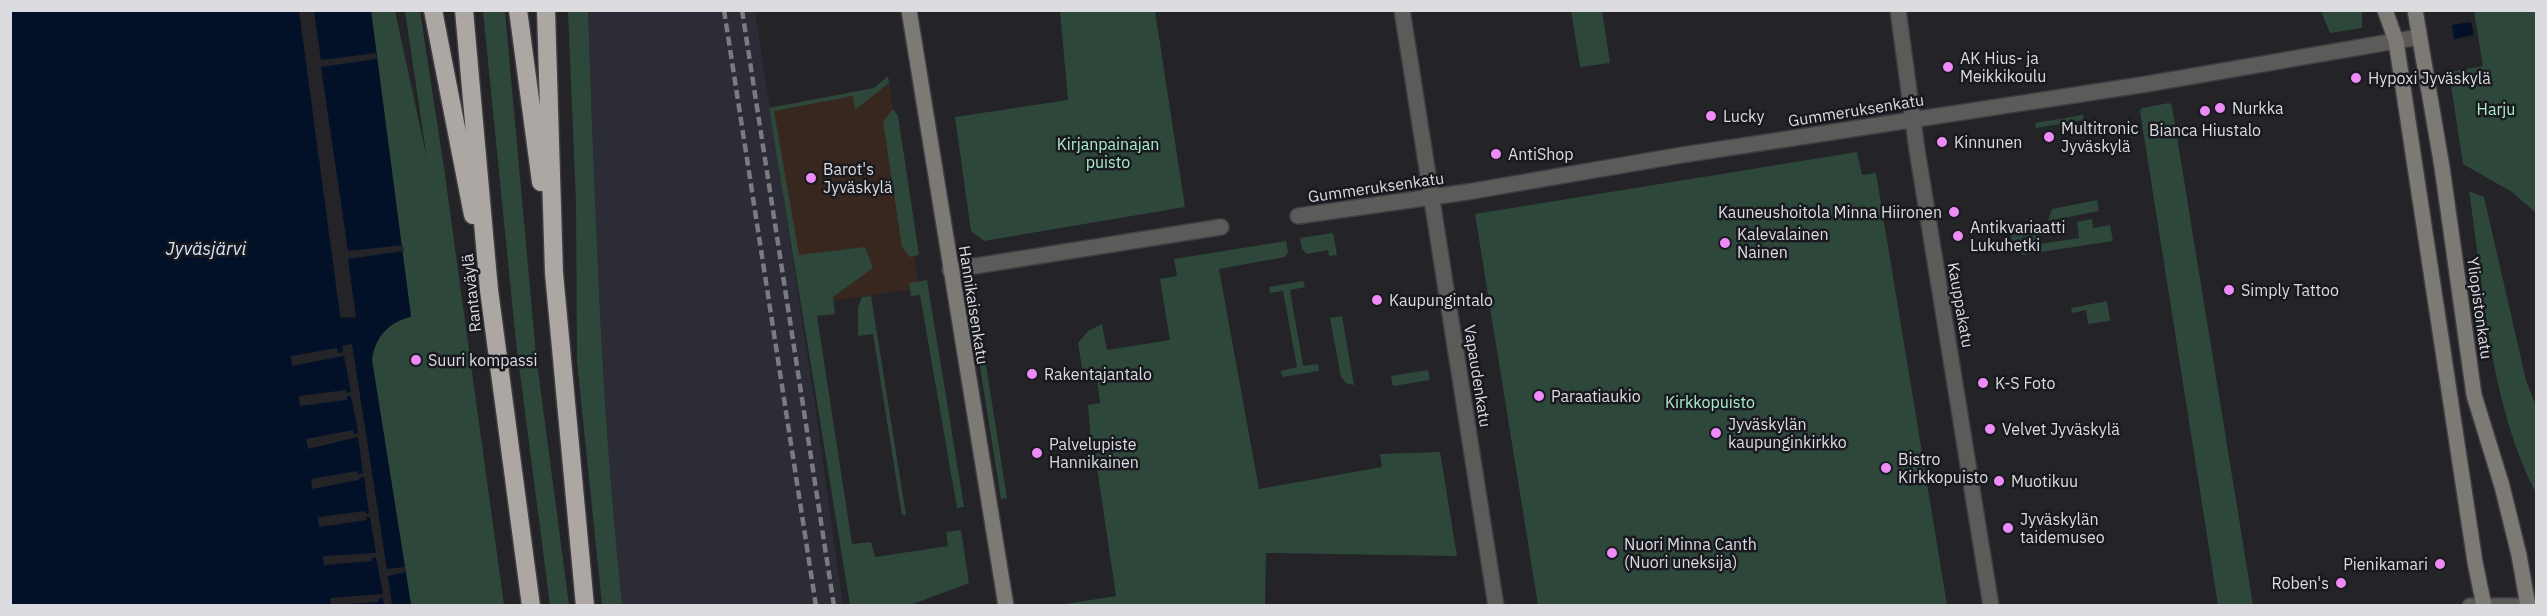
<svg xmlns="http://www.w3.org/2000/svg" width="2547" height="616" viewBox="0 0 2547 616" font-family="'IBM Plex Sans',sans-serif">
<rect width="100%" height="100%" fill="#232328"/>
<path fill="#38271e" d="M888,76L919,288L806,305L773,107L874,88Z"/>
<path fill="#2b2c36" d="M588,11H755L814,398L843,605H622L613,527L596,247Z"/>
<path fill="#2e473b" d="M371,11H395L427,159L405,11H420L444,168L504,605H411L372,360C375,336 389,323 411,316Z
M483,11H505L536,355L569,605H550L516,342Z
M568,11H588C595,209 601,408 622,605H602L577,361L576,201Z
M1060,11H1155L1185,207L984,241L971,231L955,117L1068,100Z
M1571,11H1602L1610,63L1580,67Z
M2321,11H2362V28L2330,33Z
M2474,11H2536V213L2512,192L2463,164L2449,72L2483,66Z
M888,76L889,83L855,110L853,96L774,111L799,255L865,247L873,268L833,297L835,314L817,316L852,544L871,542L875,557L948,546L946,532L961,530L969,583L910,605H850L769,108L874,88Z
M2169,103L2172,106L2253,605H2218L2140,111L2142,108Z
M893,109L898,116L919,255L910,257L902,247L883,121Z
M2083,115L2084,120L2036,128L2035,123Z
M1857,152L1862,175L1876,173L1947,605H1538L1475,214Z
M2469,191L2484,197L2526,380L2536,406V493C2489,402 2484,291 2469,191Z
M2097,200L2099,211L2048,221L2052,209Z
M2092,219L2093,228L2110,225L2113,241L2022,255L2020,243L2012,244L2011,232L2049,226L2051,234L2038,236L2039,244L2079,238L2077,222Z
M1333,233L1337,255L1329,256L1328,250L1307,254L1302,249L1300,238Z
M1286,241L1288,252L1285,257L1219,269L1259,489L1382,467L1380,454L1440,452L1457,556L1266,553L1265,605H1059L1116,596L1095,454L1100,453L1091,442L1088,405L1100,403L1097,379L1084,380L1078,343L1088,331L1102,324L1107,350L1170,340L1160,279L1177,276L1174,259Z
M927,280L964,507L957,508L920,295L911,296L909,283Z
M1303,281L1305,287L1290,290L1303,366L1318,364L1319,371L1282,377L1281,371L1297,367L1283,291L1270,293L1269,287Z
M871,296L906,515H902L873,334L858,336V307L862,297Z
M2107,301L2110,321L2088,324L2086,310L2072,313L2071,308Z
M1342,316L1354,385L1346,383L1341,377L1330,318Z
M979,321L1007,498L1001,499L973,323Z
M1428,370L1430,380L1393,386L1391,376Z"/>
<path fill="#021128" d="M10,11H371L411,317C388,322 375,337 372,360L411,605H11Z
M2471,22L2474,35L2454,39L2452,25Z"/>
<path fill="#232328" d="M299,11H314L321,60L376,53L377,59L321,67L348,251L403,245L404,251L348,259L356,317L341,318L340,315Z
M352,344L387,569L405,567L406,572L388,576L392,605H384L383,598L378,599V602L331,605L330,598L383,594L376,557L372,558V561L324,565L323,556L376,553L370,517H366L367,520L319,527L318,517L365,511L366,514L369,513L364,477L359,478V480L312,489L311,479L357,471L358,474L363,473L358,437L308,449L306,439L353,430L354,434L358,433L356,421L351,396H347V400L300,406L299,396L346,390V393L351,392L344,356L292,366L291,356L337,348L338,353L343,352L342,346Z"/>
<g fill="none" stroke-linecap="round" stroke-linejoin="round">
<g stroke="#3d3d42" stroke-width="18">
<path id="street" d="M1402,10L1496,606
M1898,10L1917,150L1991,606
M1298,216L1467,192L1682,155L2147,84L2419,37
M950,270L1221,227
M2470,606H2536"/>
</g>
<g stroke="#3d3d42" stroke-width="18">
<path id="secondary" d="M909,10L1006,606
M2385,10L2396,41L2475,562L2484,606
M2415,10L2442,167L2474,395L2502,486L2519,555L2528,606"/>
</g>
<g stroke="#3d3d42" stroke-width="21">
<path id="highway" d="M433,10L473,215
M464,10L489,290L531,606
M518,10L541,182
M546,10L554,273L585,606"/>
</g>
<use href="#street" stroke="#5d5b59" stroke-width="15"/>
<use href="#secondary" stroke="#7d7a76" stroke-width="15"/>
<use href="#highway" stroke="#aca7a2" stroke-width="18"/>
<path stroke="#7a7a7f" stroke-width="4.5" stroke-dasharray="9 4.5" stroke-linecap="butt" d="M724,10L816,606
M742,10L834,606"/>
</g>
<g fill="#ef8bf7" stroke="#191a1f" stroke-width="2">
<circle cx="1948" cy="67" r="6"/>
<circle cx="2356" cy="78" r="6"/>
<circle cx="2220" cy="108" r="6"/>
<circle cx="2205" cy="111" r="6"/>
<circle cx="1711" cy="116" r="6"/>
<circle cx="2049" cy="137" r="6"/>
<circle cx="1942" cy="142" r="6"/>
<circle cx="1496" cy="154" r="6"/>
<circle cx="811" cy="178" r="6"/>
<circle cx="1954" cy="212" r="6"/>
<circle cx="1958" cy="236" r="6"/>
<circle cx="1725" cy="243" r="6"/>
<circle cx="2229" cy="290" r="6"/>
<circle cx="1377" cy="300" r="6"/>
<circle cx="416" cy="360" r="6"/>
<circle cx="1032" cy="374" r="6"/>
<circle cx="1983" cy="383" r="6"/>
<circle cx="1539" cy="396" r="6"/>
<circle cx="1990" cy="429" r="6"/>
<circle cx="1716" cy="433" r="6"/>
<circle cx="1037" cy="453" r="6"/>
<circle cx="1886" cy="468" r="6"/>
<circle cx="1999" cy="481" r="6"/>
<circle cx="2008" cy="528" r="6"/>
<circle cx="1612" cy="553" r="6"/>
<circle cx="2440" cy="564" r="6"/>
<circle cx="2341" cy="583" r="6"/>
</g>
<g text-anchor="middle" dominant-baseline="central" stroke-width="5" stroke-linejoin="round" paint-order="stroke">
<g font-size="16" fill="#dcdce0" stroke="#191a1f" text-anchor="start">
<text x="1960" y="58">AK Hius- ja<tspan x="1960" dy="18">Meikkikoulu</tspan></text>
<text x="2368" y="78">Hypoxi Jyväskylä</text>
<text x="2232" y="108">Nurkka</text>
<text x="1723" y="116">Lucky</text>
<text x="2061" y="128">Multitronic<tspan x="2061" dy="18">Jyväskylä</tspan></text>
<text x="2205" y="130" text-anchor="middle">Bianca Hiustalo</text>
<text x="1954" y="142">Kinnunen</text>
<text x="1508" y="154">AntiShop</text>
<text x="823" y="169">Barot's<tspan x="823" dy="18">Jyväskylä</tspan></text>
<text x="1942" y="212" text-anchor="end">Kauneushoitola Minna Hiironen</text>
<text x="1970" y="227">Antikvariaatti<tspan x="1970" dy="18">Lukuhetki</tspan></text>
<text x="1737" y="234">Kalevalainen<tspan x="1737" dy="18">Nainen</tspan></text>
<text x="2241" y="290">Simply Tattoo</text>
<text x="1389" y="300">Kaupungintalo</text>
<text x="428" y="360">Suuri kompassi</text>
<text x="1044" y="374">Rakentajantalo</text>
<text x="1995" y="383">K-S Foto</text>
<text x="1551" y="396">Paraatiaukio</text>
<text x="1728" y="424">Jyväskylän<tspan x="1728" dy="18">kaupunginkirkko</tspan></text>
<text x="2002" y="429">Velvet Jyväskylä</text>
<text x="1049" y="444">Palvelupiste<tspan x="1049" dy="18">Hannikainen</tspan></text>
<text x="1898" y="459">Bistro<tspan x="1898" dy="18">Kirkkopuisto</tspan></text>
<text x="2011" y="481">Muotikuu</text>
<text x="2020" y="519">Jyväskylän<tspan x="2020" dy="18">taidemuseo</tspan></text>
<text x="1624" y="544">Nuori Minna Canth<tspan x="1624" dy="18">(Nuori uneksija)</tspan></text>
<text x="2428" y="564" text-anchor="end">Pienikamari</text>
<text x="2329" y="583" text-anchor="end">Roben's</text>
</g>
<g font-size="16" fill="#aec" stroke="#191a1f">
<text x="2496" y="109">Harju</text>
<text x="1108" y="144">Kirjanpainajan<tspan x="1108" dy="18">puisto</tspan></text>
<text x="1710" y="402">Kirkkopuisto</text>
</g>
<g font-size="16" fill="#dcdce0" stroke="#191a1f">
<text transform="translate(1856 110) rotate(-9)">Gummeruksenkatu</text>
<text transform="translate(1376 187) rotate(-8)">Gummeruksenkatu</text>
<text transform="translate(471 293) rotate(-96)">Rantaväylä</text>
<text transform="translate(974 305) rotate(81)">Hannikaisenkatu</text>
<text transform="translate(1961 305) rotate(80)">Kauppakatu</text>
<text transform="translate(2480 308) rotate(82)">Yliopistonkatu</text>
<text transform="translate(1478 376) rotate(81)">Vapaudenkatu</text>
</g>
<g font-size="18" font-style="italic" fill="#d6e6fa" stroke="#191a1f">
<text x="206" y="248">Jyväsjärvi</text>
</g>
</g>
<rect width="2547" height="616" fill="none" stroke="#dcdce0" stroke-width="24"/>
</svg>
